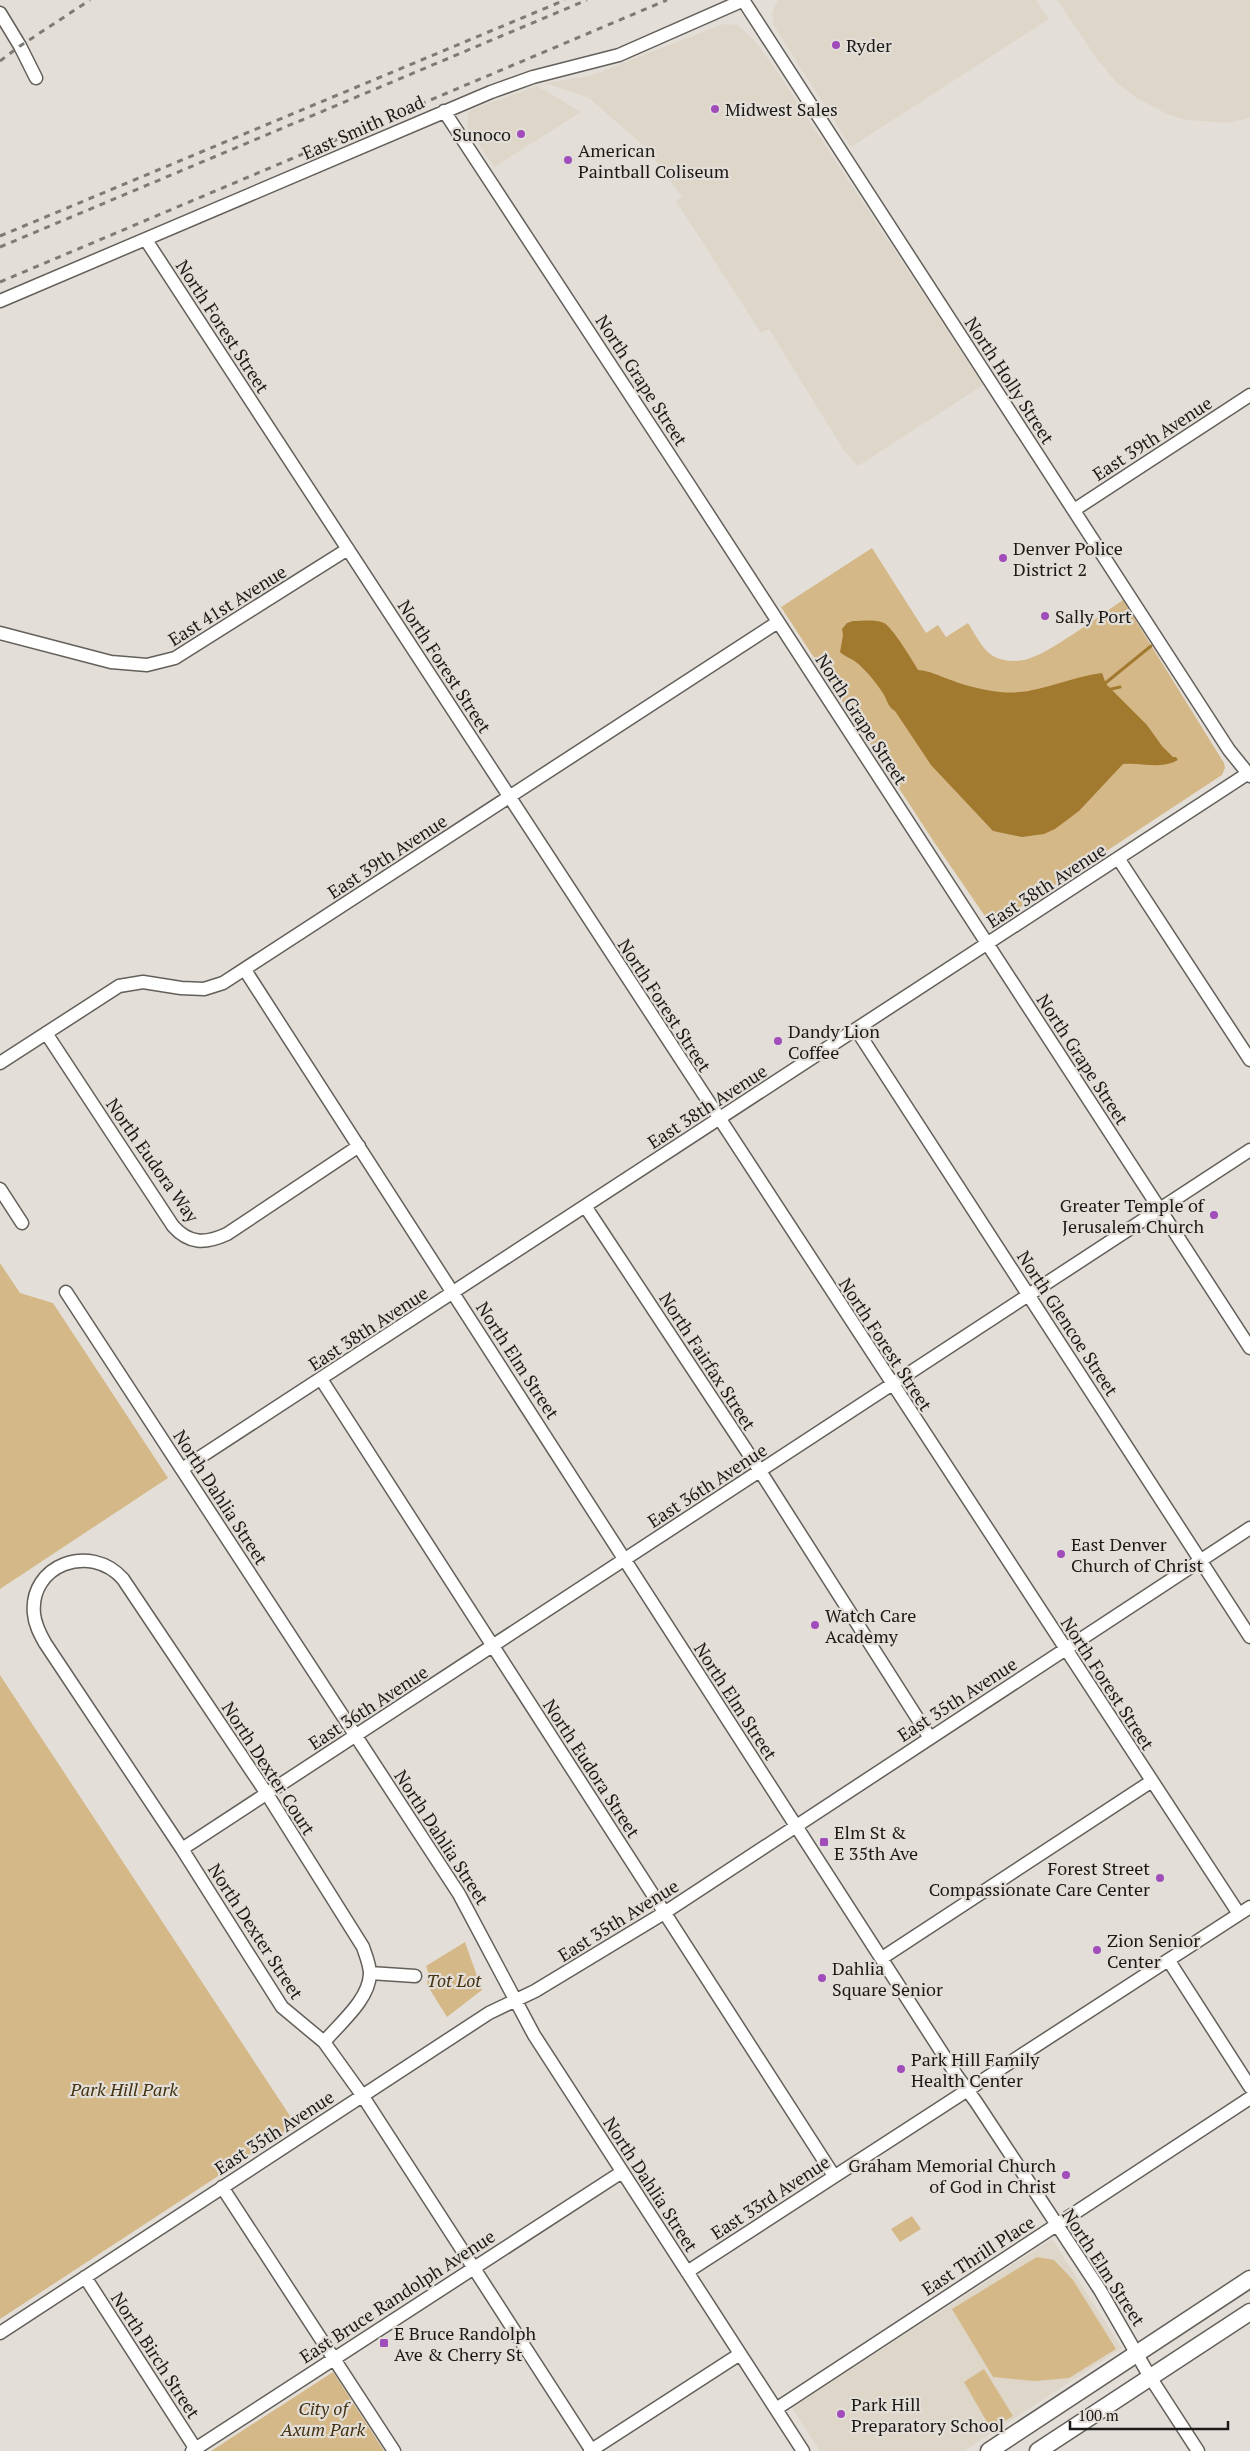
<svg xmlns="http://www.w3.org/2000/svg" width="1250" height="2451" viewBox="0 0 1250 2451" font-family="'PT Serif',serif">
<rect width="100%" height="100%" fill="#e3dfd8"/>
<path fill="#ded6c8" d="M778,0H1036L1049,19L851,147L774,26L772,13Z
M1057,0H1250V118L1226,123L1187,120L1167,114L1137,98L1117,83L1098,60Z
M723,24L738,25L754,40L770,61L983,385L858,466L843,449L769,329L761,333L676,201L682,197L645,147L589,98L545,83L590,76Z
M537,86L581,112L494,167L467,126L468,113L473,109Z
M1052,2239L1122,2348L964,2451H820L792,2408Z"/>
<path fill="#d5b888" d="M872,548L926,633L938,625L946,637L968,623C975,634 982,649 993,656C1002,661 1014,662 1024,660C1048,655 1100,615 1123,600L1224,763L1225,768L1222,775L1000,921L989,922L934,842L781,607Z
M0,1263L20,1293L53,1303L168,1478L0,1589Z
M0,1675L296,2125L0,2319Z
M465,1942L482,1990L447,2017L427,1985L428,1972L426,1966Z
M912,2216L921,2229L900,2242L891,2229Z
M1037,2257L1054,2260L1073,2280L1116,2349L1069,2378L1035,2381L993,2377L952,2309Z
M984,2369L1013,2416L991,2429L964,2382Z
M333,2372L384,2451H211Z"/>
<path fill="#a27a2f" d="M853,621C862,621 875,619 884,623C892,627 913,661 918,670C931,671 939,676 951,680C966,686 984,690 1000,692C1036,696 1067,677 1102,673L1106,684L1147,725L1162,746L1173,757H1176L1178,760C1160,770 1142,762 1123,764L1079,811L1055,829L1044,834L1022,837L993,831L931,765L895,711C888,707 888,702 884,695C878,685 866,670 856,662C851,658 845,657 840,652L843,635L842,629L847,623Z"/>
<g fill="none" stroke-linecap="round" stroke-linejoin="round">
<path stroke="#a27a2f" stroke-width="3" d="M1103,685L1151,646
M1107,690L1120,687"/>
<g stroke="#635f59" stroke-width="15">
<path id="minor" d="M743,0L1229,750L1250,776
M0,13L20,46L36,78
M444,111L686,480L1250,1348
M146,240L1239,1914
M0,301L491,92L533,77L619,55L744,0
M1074,510L1250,395
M0,633L111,662L147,665L175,658L348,549
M1118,858L1250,1060
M245,970L957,2076L976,2102L1100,2290L1150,2377L1198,2451
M856,1029L1250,1637
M46,1033L173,1226C189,1244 205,1244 227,1234L359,1146
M0,1063L119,986L143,982L181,988L204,989L223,983L778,622
M0,1189L22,1223
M585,1206L760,1471L930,1738
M66,1292L459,1894L534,2035L803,2451
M321,1379L834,2176
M182,1469L1250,772
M182,1849L1250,1150
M882,1958L1152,1781
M1169,1961L1250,2087
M370,1973L415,1976
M324,2042C340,2023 369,2000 370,1974C370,1965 366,1956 363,1947L267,1794L123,1579C90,1542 29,1565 34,1614C35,1625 40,1634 45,1643L182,1849L282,2007L324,2042L362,2095L592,2451
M222,2187L394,2451
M687,2272L1250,1907
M85,2277L197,2451
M0,2333L489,2013L535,1991L664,1913L1250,1528
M776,2409L1250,2098
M192,2451L622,2172
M590,2451L740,2354"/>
</g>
<g stroke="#635f59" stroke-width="19">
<path id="major" d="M989,2451L1250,2279
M1038,2451L1250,2312"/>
</g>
<use href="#minor" stroke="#fff" stroke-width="12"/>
<use href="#major" stroke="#fff" stroke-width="16"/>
<path stroke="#7e7b76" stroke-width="3" stroke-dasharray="6 6" stroke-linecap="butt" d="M0,61L20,46L90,0
M0,236L565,0
M0,247L587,0
M0,282L667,0"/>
</g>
<g fill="#a04cba" stroke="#e3dfd8" stroke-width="2">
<circle cx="836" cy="45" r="5"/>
<circle cx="715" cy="109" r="5"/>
<circle cx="521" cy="134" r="5"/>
<circle cx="568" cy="160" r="5"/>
<circle cx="1003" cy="558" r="5"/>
<circle cx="1045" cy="616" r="5"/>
<circle cx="778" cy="1041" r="5"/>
<circle cx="1214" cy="1215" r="5"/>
<circle cx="1061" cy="1554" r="5"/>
<circle cx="815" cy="1625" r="5"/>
<rect x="819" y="1837" width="10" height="10" rx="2.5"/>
<circle cx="1160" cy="1878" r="5"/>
<circle cx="1097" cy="1950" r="5"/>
<circle cx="822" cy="1978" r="5"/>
<circle cx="901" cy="2069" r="5"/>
<circle cx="1066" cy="2175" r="5"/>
<rect x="379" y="2338" width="10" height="10" rx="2.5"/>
<circle cx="841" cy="2414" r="5"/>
</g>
<g text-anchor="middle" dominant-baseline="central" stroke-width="4.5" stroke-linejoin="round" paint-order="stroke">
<g font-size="18" fill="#1c1a18" stroke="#e3dfd8" text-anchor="start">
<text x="846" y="45">Ryder</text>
<text x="725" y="109">Midwest Sales</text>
<text x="511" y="134" text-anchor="end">Sunoco</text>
<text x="578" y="150">American<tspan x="578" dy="21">Paintball Coliseum</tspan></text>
<text x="1013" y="548">Denver Police<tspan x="1013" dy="21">District 2</tspan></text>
<text x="1055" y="616">Sally Port</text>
<text x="788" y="1031">Dandy Lion<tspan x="788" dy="21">Coffee</tspan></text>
<text x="1204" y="1205" text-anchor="end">Greater Temple of<tspan x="1204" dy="21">Jerusalem Church</tspan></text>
<text x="1071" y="1544">East Denver<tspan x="1071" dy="21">Church of Christ</tspan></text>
<text x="825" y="1615">Watch Care<tspan x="825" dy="21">Academy</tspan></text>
<text x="834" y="1832">Elm St &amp;<tspan x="834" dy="21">E 35th Ave</tspan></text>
<text x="1150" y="1868" text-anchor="end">Forest Street<tspan x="1150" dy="21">Compassionate Care Center</tspan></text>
<text x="1107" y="1940">Zion Senior<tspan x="1107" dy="21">Center</tspan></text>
<text x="832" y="1968">Dahlia<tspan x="832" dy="21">Square Senior</tspan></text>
<text x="911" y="2059">Park Hill Family<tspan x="911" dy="21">Health Center</tspan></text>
<text x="1056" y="2165" text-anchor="end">Graham Memorial Church<tspan x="1056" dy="21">of God in Christ</tspan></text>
<text x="394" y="2333">E Bruce Randolph<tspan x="394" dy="21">Ave &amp; Cherry St</tspan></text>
<text x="851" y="2404">Park Hill<tspan x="851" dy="21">Preparatory School</tspan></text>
</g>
<g font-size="18" fill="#1c1a18" stroke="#e3dfd8">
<text transform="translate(363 127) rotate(-24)">East Smith Road</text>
<text transform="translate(223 326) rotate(57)">North Forest Street</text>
<text transform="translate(642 380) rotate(57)">North Grape Street</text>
<text transform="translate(1010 380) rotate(57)">North Holly Street</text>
<text transform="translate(1152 438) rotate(-33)">East 39th Avenue</text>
<text transform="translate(227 605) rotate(-32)">East 41st Avenue</text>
<text transform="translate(445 666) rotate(57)">North Forest Street</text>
<text transform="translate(862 719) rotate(57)">North Grape Street</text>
<text transform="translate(387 856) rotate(-33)">East 39th Avenue</text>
<text transform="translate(1046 885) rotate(-33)">East 38th Avenue</text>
<text transform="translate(665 1005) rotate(57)">North Forest Street</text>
<text transform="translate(1083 1059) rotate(57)">North Grape Street</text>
<text transform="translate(707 1106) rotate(-33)">East 38th Avenue</text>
<text transform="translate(153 1160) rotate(55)">North Eudora Way</text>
<text transform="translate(1068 1323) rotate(57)">North Glencoe Street</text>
<text transform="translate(368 1328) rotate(-33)">East 38th Avenue</text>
<text transform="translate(886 1344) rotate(57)">North Forest Street</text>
<text transform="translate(518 1360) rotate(57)">North Elm Street</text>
<text transform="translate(708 1361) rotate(57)">North Fairfax Street</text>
<text transform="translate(707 1485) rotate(-33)">East 36th Avenue</text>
<text transform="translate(221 1497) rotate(57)">North Dahlia Street</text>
<text transform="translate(1108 1683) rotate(57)">North Forest Street</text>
<text transform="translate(957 1699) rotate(-33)">East 35th Avenue</text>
<text transform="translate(736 1701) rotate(57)">North Elm Street</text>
<text transform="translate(368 1707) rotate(-33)">East 36th Avenue</text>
<text transform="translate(269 1768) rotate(57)">North Dexter Court</text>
<text transform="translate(592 1768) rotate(57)">North Eudora Street</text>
<text transform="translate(442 1837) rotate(57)">North Dahlia Street</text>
<text transform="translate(618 1920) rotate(-32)">East 35th Avenue</text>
<text transform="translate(256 1931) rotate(57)">North Dexter Street</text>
<text transform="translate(274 2132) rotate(-33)">East 35th Avenue</text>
<text transform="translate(651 2184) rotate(57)">North Dahlia Street</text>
<text transform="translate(770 2197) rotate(-33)">East 33rd Avenue</text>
<text transform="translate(978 2255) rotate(-33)">East Thrill Place</text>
<text transform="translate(1104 2267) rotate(57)">North Elm Street</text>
<text transform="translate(397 2296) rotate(-33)">East Bruce Randolph Avenue</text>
<text transform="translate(156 2355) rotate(57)">North Birch Street</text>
</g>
<g font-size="18" font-style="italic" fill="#453313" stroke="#e3dfd8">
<text x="454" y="1980">Tot Lot</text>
<text x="124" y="2089">Park Hill Park</text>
<text x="323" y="2408">City of<tspan x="323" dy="21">Axum Park</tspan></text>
</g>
</g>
<path d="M1070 2421v8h158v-8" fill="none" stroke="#1c1a18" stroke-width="2.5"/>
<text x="1078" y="2421" font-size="15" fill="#1c1a18" stroke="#e3dfd8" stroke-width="4" paint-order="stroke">100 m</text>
</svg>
